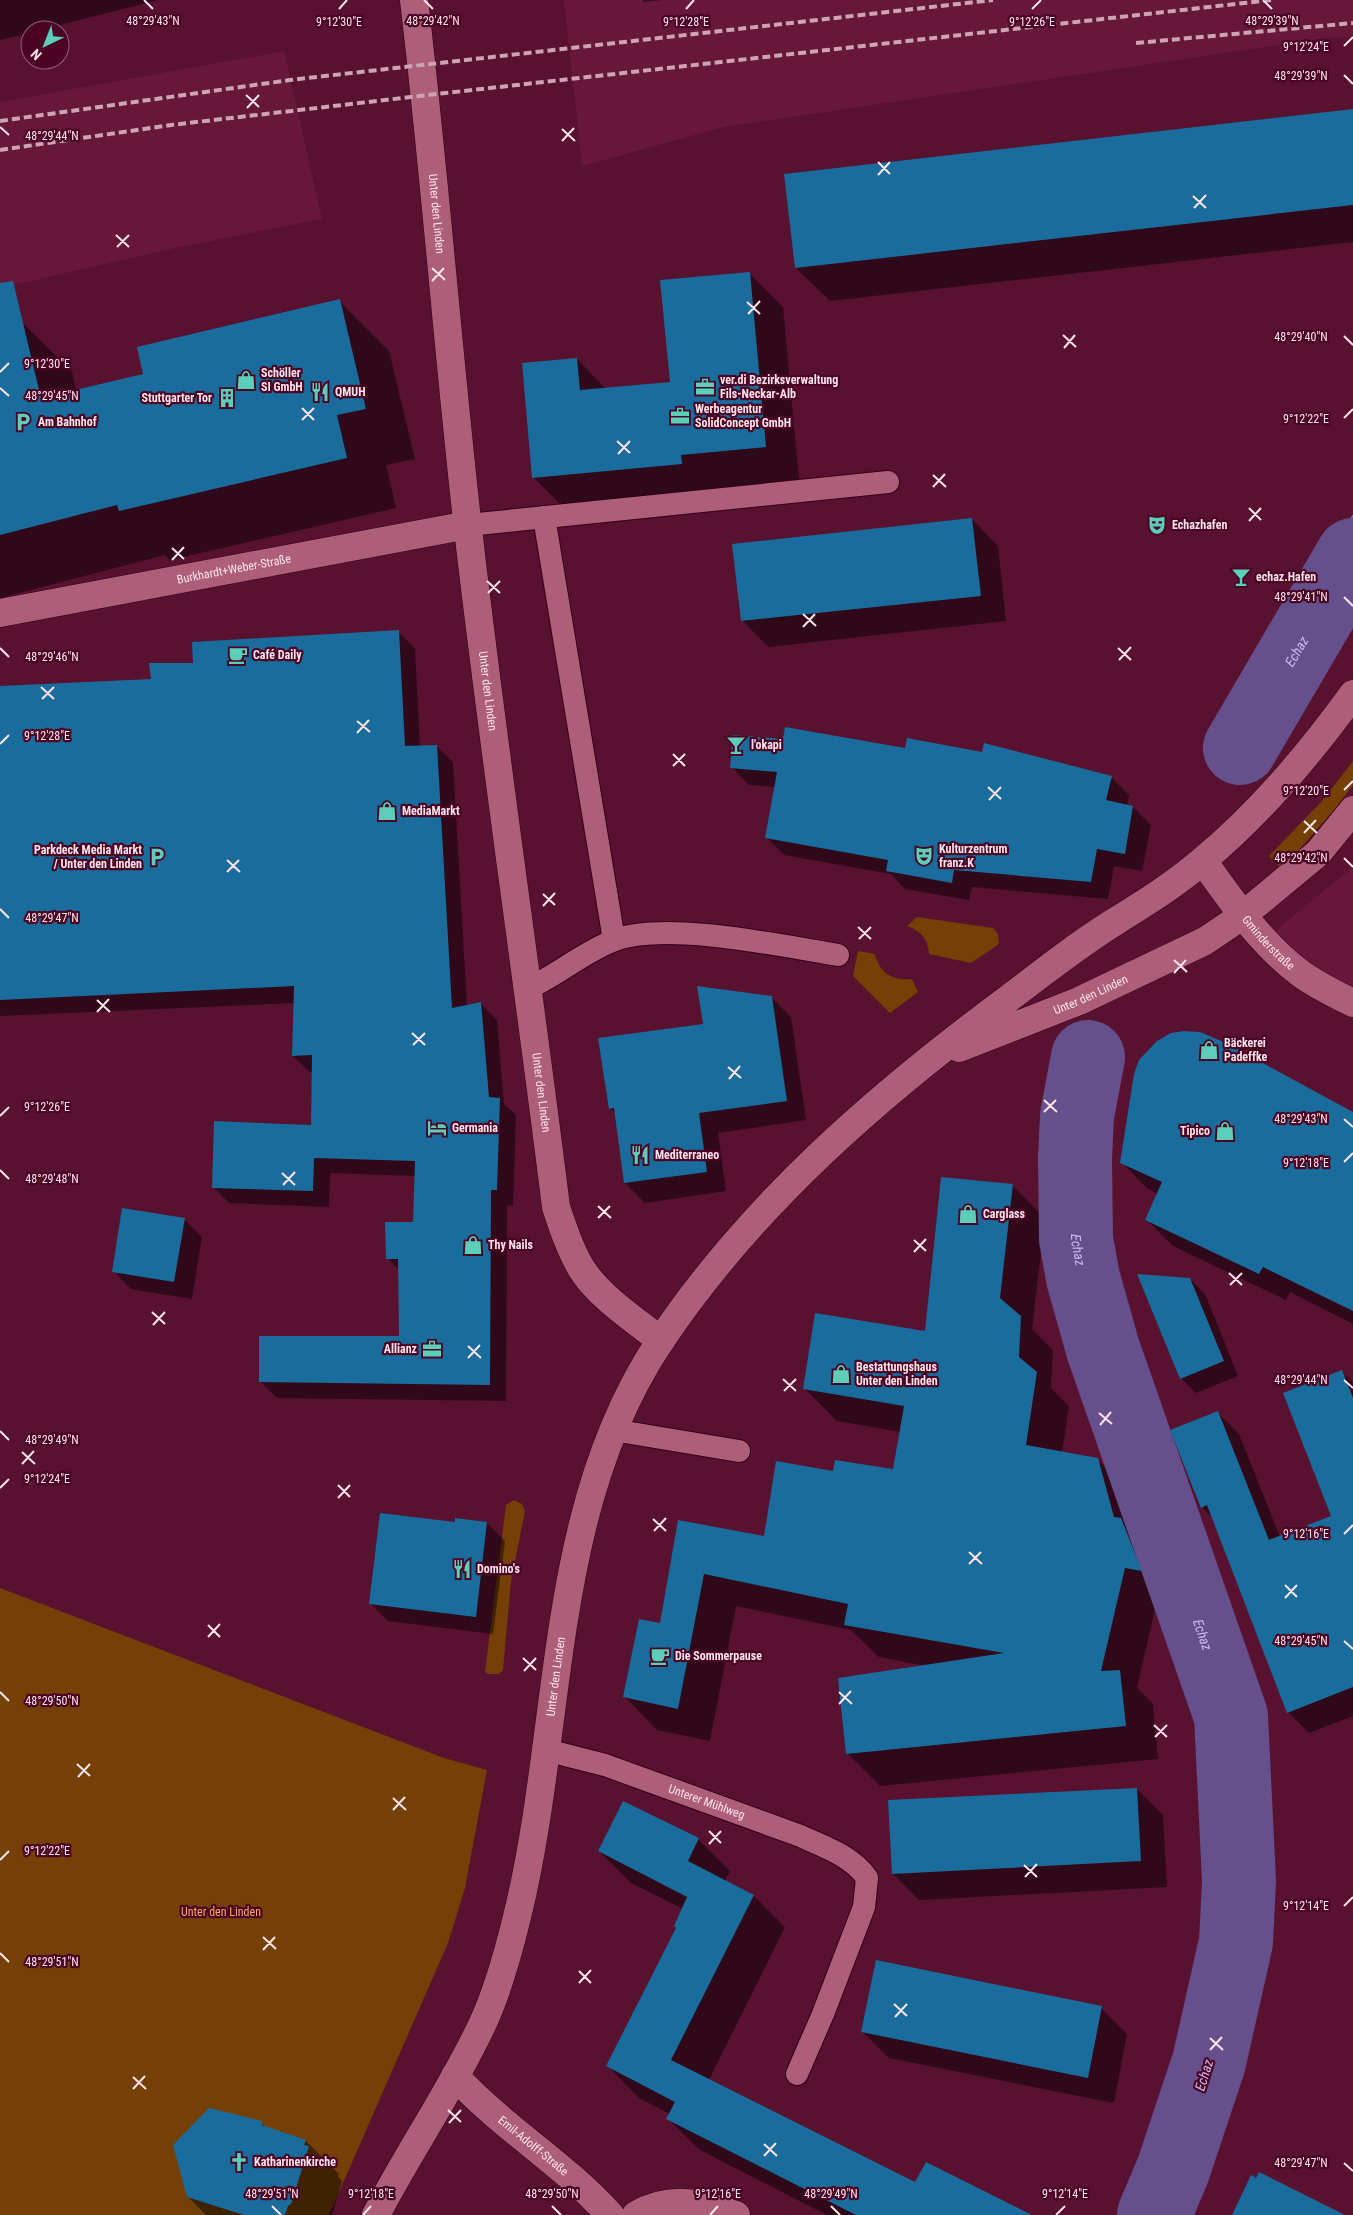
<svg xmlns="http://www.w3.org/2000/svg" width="1353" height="2215" viewBox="0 0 1353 2215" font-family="'Roboto Condensed',sans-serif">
<rect width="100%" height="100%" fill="#58112f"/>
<path fill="#671839" d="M564,0H1353V37L1327,38L724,127L582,166Z
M284,51L322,219L171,249L0,288V102Z
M1353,867V1003L1264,940Z"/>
<path fill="#754005" d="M1353,761V785L1334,810L1282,869L1269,856L1323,800Z
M917,917L993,928L998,934L999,944L971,963L929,954C928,939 921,931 907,926Z
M858,951L875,954C880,974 893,981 912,979L918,992L890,1013L853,976Z
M514,1500L522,1504L525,1511L511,1581L503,1670L499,1674H488L485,1672L506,1505Z
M0,1588L444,1758L487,1770L465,1888L448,1943L329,2215H0Z"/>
<path fill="#654f8d" stroke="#937ba9" d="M1353,515V617L1283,717L1255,752L1216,726L1265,663Z"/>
<path fill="#0007" d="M0,0H158L40,30H30V33L0,40Z
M642,0H663L644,2Z
M1353,110V242L830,301L796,268Z
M749,273L783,307L799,480L714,488L715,497L567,511L533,477L577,359L606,389L671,383Z
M339,301L389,351L415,459L386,465L396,508L170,560L165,555L0,598V327L22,322L72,372L76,391L144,375Z
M972,519L998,546L1006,621L768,647L742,620Z
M398,632L415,648L420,747L436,746L453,762L467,1006L481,1004L497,1020L504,1104L516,1115L513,1206L507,1205L506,1401L277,1398L261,1382L400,1337V1271L387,1258L414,1224L416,1176L330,1173L329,1207L229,1203L213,1187L312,1126L313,1072H310L293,1056L294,1003L0,1016V687L152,680L194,664Z
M985,745L1112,778L1129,795L1127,806L1133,807L1151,825L1142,871L1114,866L1108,899L972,887L969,900L905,889L891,874L784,855L767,838L776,787L749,785L732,767L907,749L983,754Z
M771,997L791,1017L806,1120L718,1133L726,1191L645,1203L625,1183L616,1114L610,1108L704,1025Z
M1135,1074L1353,1114V1324L1290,1292L1286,1300L1173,1246L1147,1220L1158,1194L1148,1189L1122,1163Z
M1012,1185L1045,1218L1032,1329L1053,1350L1051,1388L1069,1406L1062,1453L1097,1459L1130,1492L1144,1543L1153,1552L1173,1603L1157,1600L1137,1688L1153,1704L1158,1759L880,1786L847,1753L926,1666L879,1657L851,1630L736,1606L710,1741L657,1730L625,1697L661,1625L679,1522L765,1538L834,1472L894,1471L901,1432L837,1421L804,1388L926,1332Z
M184,1219L202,1237L192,1299L131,1289L113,1271Z
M1190,1279L1205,1294L1238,1376L1196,1393L1181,1378Z
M1342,1372L1353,1383V1716L1309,1733L1288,1712L1213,1518L1202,1507L1218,1413L1239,1434L1280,1537L1332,1517Z
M487,1523L505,1541L493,1634L388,1621L370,1603L456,1524Z
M1137,1789L1163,1815L1167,1887L919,1900L893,1874Z
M698,1839L730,1871L725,1881L754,1896L785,1927L709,2080L916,2184L1030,2215H827L700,2150L668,2119L670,2114L639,2098L608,2066L677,1928L683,1909L631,1883L599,1851Z
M1101,2008L1127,2034L1114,2103L889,2058L863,2032Z
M261,2123L267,2128L306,2141L339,2174L338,2177L342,2181L332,2215H206L188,2197Z"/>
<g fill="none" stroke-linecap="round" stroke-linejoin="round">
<g stroke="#654f8d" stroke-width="74">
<path id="s1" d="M1240,748L1353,555"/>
<path id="s2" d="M1088,1057L1077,1116L1075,1158L1076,1239L1083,1278L1103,1349L1231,1716L1239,1881L1236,1942L1209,2062L1173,2170L1154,2215"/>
</g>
</g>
<path fill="#196c9b" d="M1353,109V205L795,268L784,174Z
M750,272L766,447L681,455L682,464L532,478L522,363L577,358L580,390L670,382L660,280Z
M13,281L41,398L143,374L137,347L340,299L366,409L337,415L347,458L119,511L117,505L0,535V283Z
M972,518L981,596L741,621L732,544Z
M399,630L405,746L437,745L452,1008L481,1002L489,1097L500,1098L497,1190H491L490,1385L259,1382V1336H399L398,1259H386L385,1222H413L415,1161L314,1158L313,1191L212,1188L214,1121L311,1125L312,1055L292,1056L294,986L0,1000V686L151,679L149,663H193L192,642Z
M785,727L905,748L907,738L982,752L984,743L1112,776L1106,800L1133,806L1125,854L1097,849L1091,882L954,870L952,883L886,871L888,860L765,838L777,772L730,768L733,735L783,739Z
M697,986L772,996L787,1101L699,1113L707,1172L624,1183L614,1108L609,1109L598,1038L703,1024Z
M1184,1031L1200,1032L1226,1043L1353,1112V1311L1263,1267L1259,1274L1145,1220L1162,1182L1120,1163L1134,1074L1139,1060L1157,1041L1171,1033Z
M941,1177L1013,1184L1000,1298L1021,1316L1019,1357L1037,1372L1026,1445L1098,1458L1114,1517L1121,1518L1142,1571L1125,1568L1101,1671L1120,1670L1126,1726L846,1754L838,1678L1004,1653L844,1625L848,1604L704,1574L678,1709L623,1697L639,1619L660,1623L678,1520L764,1536L776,1461L833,1471L835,1460L893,1469L904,1406L803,1389L815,1313L925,1331Z
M122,1208L185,1218L174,1282L112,1272Z
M1137,1274L1190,1278L1224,1361L1180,1379Z
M1342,1370L1353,1398V1687L1287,1713L1207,1505L1201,1508L1170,1430L1218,1411L1269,1540L1331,1516L1283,1393Z
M380,1513L455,1522V1518L487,1522L476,1617L369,1604Z
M1137,1788L1141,1861L892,1874L888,1800Z
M623,1801L699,1838L688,1861L754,1895L671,2060L915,2182L926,2162L1032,2215H856L666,2119L675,2102L606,2066L676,1928L674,1926L687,1897L598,1851Z
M876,1960L1102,2006L1088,2078L861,2032Z
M209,2108L262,2121V2125L306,2140L304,2145L309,2146L302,2169L291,2204L288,2206L285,2215H244L187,2197L173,2145Z
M1259,2172L1345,2215H1232L1251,2175L1256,2178Z"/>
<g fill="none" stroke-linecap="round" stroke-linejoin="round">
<g stroke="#340118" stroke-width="24">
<g id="lane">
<path d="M544,517L614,940"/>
<path d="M468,525L888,482"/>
<path d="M529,988C559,974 585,951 615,940C667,921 782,946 838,955"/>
<path d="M613,1430L739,1451"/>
<path id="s3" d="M546,1750L605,1765L798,1835C823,1846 852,1856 867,1878L864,1907L823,2014L797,2074"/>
</g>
</g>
<g stroke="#340118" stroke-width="29">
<g id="street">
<path id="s4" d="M414,0C435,176 448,353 468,529C494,755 528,981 556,1207C563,1228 570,1249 581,1268C599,1297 634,1319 661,1341"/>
<path id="s5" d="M0,613L468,525"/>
<path id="s6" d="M1203,861C1232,901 1260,943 1300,973C1316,985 1335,994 1353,1003"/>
<path d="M636,2215C670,2195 700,2203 736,2215"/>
</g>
</g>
<g stroke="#340118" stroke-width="29">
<g id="secondary">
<path id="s7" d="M959,1048L1079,1001L1205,941L1242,916L1318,853L1353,810"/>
<path id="s8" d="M455,2076C503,2128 563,2163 610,2215"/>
<path id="s9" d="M376,2215C409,2151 451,2091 482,2025C498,1991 508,1954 517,1917C564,1726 547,1512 659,1343C751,1205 877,1096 1008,999C1043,972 1079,944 1116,921C1145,903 1174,885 1201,862C1259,814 1309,755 1353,694"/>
</g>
</g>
<use href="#lane" stroke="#ad5f79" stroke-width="22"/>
<use href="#street" stroke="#ad5f79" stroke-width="28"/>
<use href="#secondary" stroke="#ad5f79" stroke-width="28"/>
<path stroke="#cca4b2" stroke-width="4" stroke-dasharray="8 4" stroke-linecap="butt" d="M1136,43L1353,23
M0,121L290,80L993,0
M0,150L171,125L428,95L1271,0"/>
</g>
<path fill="none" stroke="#fee3ea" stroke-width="2" d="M144,0L153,9M424,0L433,9M1263,0L1272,9M339,9L347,0M686,9L694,0M1032,9L1041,0M1344,46L1353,37M1344,75L1353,84M246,95L259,107M247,108L259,95M0,127L9,135M562,129L575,141M562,141L574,128M878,162L890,174M878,175L890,162M1193,196L1206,208M1194,208L1206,195M116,235L129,247M117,247L129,235M432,268L445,280M432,281L444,268M747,302L760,314M748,314L760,301M1063,335L1076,347M1344,336L1353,345M1064,348L1075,335M0,372L9,363M0,388L9,396M302,408L314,420M1344,418L1353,409M302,420L314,408M617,441L630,453M618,454L630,441M933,475L946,487M933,487L945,474M1249,508L1261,520M1249,521L1261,508M172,548L184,559M172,560L184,547M487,581L500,593M488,593L500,581M1344,597L1353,606M803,614L816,626M803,627L815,614M0,648L9,657M1118,648L1131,660M1119,660L1131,647M41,687L54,699M42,699L54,687M357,721L370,732M357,733L369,720M0,744L9,735M673,754L685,766M673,766L685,754M988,787L1001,799M1344,790L1353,781M989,800L1001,787M1304,821L1317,833M1304,833L1316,820M1344,858L1353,867M227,860L240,872M227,872L239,860M543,894L555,905M543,906L555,893M0,909L9,918M858,927L871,939M859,939L871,927M1174,960L1187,972M1174,973L1186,960M97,1000L110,1012M97,1012L109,999M412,1033L425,1045M413,1045L425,1033M728,1067L741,1078M729,1079L740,1066M1044,1100L1057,1112M1044,1112L1056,1100M0,1116L9,1107M1344,1119L1353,1127M1344,1162L1353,1153M0,1170L9,1179M282,1173L295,1185M283,1185L295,1172M598,1206L611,1218M598,1218L610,1206M914,1240L926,1251M914,1252L926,1239M1229,1273L1242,1285M1230,1285L1242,1273M152,1312L165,1324M153,1325L165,1312M468,1346L481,1358M468,1358L480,1345M783,1379L796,1391M1344,1380L1353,1388M784,1391L796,1379M1099,1413L1112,1424M1100,1425L1111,1412M0,1431L9,1440M22,1452L35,1464M22,1464L34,1451M338,1485L350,1497M0,1488L9,1479M338,1498L350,1485M653,1519L666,1531M654,1531L666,1518M1344,1534L1353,1525M969,1552L982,1564M969,1564L981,1552M1285,1585L1297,1597M1285,1598L1297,1585M208,1625L220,1637M208,1637L220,1624M1344,1641L1353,1649M523,1658L536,1670M524,1671L536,1658M0,1692L9,1701M839,1692L852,1704M839,1704L851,1691M1154,1725L1167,1737M1155,1737L1167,1725M77,1764L90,1776M78,1777L90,1764M393,1798L406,1810M393,1810L405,1797M709,1831L721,1843M709,1844L721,1831M0,1860L9,1851M1024,1865L1037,1877M1025,1877L1037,1864M1344,1906L1353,1897M263,1937L276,1949M263,1950L275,1937M0,1953L9,1962M579,1971L591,1983M579,1983L591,1970M894,2004L907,2016M895,2017L907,2004M1210,2038L1223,2050M1210,2050L1222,2037M133,2077L146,2089M133,2089L145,2076M448,2110L461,2122M449,2123L461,2110M764,2144L777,2156M764,2156L776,2143M1344,2163L1353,2171M272,2206L281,2215M552,2206L561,2215M831,2206L840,2215M363,2215L371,2206M710,2215L718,2206M1056,2215L1065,2206"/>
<defs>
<g id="shop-bare" transform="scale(1.5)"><path d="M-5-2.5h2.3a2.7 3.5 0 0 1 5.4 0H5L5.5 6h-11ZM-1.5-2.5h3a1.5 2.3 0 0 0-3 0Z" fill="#5dceb9" stroke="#4c0425" stroke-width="2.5" paint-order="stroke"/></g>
<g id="office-bare" transform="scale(1.5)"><path d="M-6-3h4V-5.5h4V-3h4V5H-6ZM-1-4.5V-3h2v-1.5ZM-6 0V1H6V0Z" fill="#5dceb9" stroke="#4c0425" stroke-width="2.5" paint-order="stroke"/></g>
<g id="restaurant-bare" transform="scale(1.5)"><path d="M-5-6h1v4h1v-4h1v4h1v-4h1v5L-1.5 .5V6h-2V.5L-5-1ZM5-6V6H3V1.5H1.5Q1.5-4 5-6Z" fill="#5dceb9" stroke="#4c0425" stroke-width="2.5" paint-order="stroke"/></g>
<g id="building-bare" transform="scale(1.5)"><path d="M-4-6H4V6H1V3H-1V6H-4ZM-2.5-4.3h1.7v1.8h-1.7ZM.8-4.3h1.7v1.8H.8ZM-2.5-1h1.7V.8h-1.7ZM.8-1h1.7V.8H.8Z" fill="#5dceb9" stroke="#4c0425" stroke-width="2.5" paint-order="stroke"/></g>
<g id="parking-bare" transform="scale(1.5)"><path d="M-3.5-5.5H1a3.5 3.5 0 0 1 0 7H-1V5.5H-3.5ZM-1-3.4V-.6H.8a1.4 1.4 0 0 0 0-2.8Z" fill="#5dceb9" stroke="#4c0425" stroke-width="2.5" paint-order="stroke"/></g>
<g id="theatre-bare" transform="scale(1.5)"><path d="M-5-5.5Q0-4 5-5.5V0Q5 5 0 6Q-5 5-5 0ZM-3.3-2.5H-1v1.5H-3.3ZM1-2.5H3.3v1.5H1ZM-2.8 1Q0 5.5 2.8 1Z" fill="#5dceb9" stroke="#4c0425" stroke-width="2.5" paint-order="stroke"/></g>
<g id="bar-bare" transform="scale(1.5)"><path d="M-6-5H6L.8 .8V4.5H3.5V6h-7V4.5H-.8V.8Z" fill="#5dceb9" stroke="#4c0425" stroke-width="2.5" paint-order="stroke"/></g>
<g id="cafe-bare" transform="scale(1.5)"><path d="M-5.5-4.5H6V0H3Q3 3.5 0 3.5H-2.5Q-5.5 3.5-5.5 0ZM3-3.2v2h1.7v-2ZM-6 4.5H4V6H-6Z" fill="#5dceb9" stroke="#4c0425" stroke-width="2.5" paint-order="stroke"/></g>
<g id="hotel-bare" transform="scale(1.5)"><path d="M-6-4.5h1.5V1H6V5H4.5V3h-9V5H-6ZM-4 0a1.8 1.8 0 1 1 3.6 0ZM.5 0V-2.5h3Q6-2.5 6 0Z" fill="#5dceb9" stroke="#4c0425" stroke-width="2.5" paint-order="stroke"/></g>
<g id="church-bare" transform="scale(1.5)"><path d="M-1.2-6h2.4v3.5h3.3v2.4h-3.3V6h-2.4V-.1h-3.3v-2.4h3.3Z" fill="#5dceb9" stroke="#4c0425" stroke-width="2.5" paint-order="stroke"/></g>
</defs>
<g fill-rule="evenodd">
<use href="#shop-bare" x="246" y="380"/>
<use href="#office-bare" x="705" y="387"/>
<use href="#restaurant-bare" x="320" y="392"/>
<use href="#building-bare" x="227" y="398"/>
<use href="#office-bare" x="680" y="416"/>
<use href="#parking-bare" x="23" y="422"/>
<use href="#theatre-bare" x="1157" y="525"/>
<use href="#bar-bare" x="1241" y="577"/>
<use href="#cafe-bare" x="238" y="655"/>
<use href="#bar-bare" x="736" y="745"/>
<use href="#shop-bare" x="387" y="811"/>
<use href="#theatre-bare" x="924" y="856"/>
<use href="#parking-bare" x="157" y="857"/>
<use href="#shop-bare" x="1209" y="1050"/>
<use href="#hotel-bare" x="437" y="1128"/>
<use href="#shop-bare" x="1225" y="1131"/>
<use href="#restaurant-bare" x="640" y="1155"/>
<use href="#shop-bare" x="968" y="1214"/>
<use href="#shop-bare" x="473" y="1245"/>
<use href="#office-bare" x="432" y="1349"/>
<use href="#shop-bare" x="841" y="1374"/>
<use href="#restaurant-bare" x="462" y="1569"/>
<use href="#cafe-bare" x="660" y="1656"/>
<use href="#church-bare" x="239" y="2162"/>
</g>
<g text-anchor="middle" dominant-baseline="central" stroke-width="4.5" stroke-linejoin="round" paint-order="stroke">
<g font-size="12" fill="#fee3ea" stroke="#4c0425">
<text stroke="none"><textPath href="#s4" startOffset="215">Unter den Linden</textPath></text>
<text stroke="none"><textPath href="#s5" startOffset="238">Burkhardt+Weber-Straße</textPath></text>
<text stroke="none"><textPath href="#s4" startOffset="695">Unter den Linden</textPath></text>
<text stroke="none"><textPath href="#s6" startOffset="105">Gminderstraße</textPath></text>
<text stroke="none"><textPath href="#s7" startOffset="142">Unter den Linden</textPath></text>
<text stroke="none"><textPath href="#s4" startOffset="1100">Unter den Linden</textPath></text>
<text stroke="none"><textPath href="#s9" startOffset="575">Unter den Linden</textPath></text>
<text stroke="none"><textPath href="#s3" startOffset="169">Unterer Mühlweg</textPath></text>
<text stroke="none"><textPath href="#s8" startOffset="105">Emil-Adolff-Straße</textPath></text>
</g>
<g font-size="12" font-weight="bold" fill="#fee3ea" stroke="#4c0425" text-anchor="start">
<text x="261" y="373">Schöller<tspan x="261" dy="14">SI GmbH</tspan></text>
<text x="720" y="380">ver.di Bezirksverwaltung<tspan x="720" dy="14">Fils-Neckar-Alb</tspan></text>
<text x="335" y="392">QMUH</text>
<text x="212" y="398" text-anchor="end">Stuttgarter Tor</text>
<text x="695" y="409">Werbeagentur<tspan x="695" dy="14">SolidConcept GmbH</tspan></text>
<text x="38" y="422">Am Bahnhof</text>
<text x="1172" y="525">Echazhafen</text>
<text x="1256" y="577">echaz.Hafen</text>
<text x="253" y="655">Café Daily</text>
<text x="751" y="745">l'okapi</text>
<text x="402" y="811">MediaMarkt</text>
<text x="939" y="849">Kulturzentrum<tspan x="939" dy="14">franz.K</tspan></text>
<text x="142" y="850" text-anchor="end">Parkdeck Media Markt<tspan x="142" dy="14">/ Unter den Linden</tspan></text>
<text x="1224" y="1043">Bäckerei<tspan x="1224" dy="14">Padeffke</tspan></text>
<text x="452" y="1128">Germania</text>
<text x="1210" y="1131" text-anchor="end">Tipico</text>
<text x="655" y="1155">Mediterraneo</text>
<text x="983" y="1214">Carglass</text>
<text x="488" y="1245">Thy Nails</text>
<text x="417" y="1349" text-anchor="end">Allianz</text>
<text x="856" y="1367">Bestattungshaus<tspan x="856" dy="14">Unter den Linden</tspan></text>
<text x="477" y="1569">Domino's</text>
<text x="675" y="1656">Die Sommerpause</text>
<text x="254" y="2162">Katharinenkirche</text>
</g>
<g font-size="12" fill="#fca963" stroke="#4c0425">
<text x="221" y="1912">Unter den Linden</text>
</g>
<g font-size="14" font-style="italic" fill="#ccbbf1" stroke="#4c0425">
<text stroke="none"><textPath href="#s1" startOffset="112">Echaz</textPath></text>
<text stroke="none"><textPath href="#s2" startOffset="194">Echaz</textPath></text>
<text stroke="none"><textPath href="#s2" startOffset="599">Echaz</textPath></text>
<text transform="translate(1204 2075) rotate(-73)">Echaz</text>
</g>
</g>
<g font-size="12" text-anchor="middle" fill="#fee3ea" stroke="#4c0425" stroke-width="4.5" stroke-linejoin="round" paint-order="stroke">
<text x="153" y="25">48°29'43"N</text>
<text x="433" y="25">48°29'42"N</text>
<text x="1272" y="25">48°29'39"N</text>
<text x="339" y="26">9°12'30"E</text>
<text x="686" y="26">9°12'28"E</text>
<text x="1032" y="26">9°12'26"E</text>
<text x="1306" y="51">9°12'24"E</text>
<text x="1301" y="80">48°29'39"N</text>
<text x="52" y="140">48°29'44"N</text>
<text x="1301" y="341">48°29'40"N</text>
<text x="47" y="368">9°12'30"E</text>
<text x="52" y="400">48°29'45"N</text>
<text x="1306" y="423">9°12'22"E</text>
<text x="1301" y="601">48°29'41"N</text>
<text x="52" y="661">48°29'46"N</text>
<text x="47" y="740">9°12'28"E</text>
<text x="1306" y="795">9°12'20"E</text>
<text x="1301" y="862">48°29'42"N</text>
<text x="52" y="922">48°29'47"N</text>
<text x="47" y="1111">9°12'26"E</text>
<text x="1301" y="1123">48°29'43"N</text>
<text x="1306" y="1167">9°12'18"E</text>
<text x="52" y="1183">48°29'48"N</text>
<text x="1301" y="1384">48°29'44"N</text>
<text x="52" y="1444">48°29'49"N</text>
<text x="47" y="1483">9°12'24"E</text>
<text x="1306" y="1538">9°12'16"E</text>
<text x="1301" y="1645">48°29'45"N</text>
<text x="52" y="1705">48°29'50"N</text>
<text x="47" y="1855">9°12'22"E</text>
<text x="1306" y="1910">9°12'14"E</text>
<text x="52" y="1966">48°29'51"N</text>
<text x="1301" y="2167">48°29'47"N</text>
<text x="371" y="2198">9°12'18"E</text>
<text x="718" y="2198">9°12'16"E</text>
<text x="1065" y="2198">9°12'14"E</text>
<text x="272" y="2198">48°29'51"N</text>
<text x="552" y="2198">48°29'50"N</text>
<text x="831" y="2198">48°29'49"N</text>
</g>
<g transform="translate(45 45) rotate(223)"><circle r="24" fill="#4c0425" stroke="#935d74"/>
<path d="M0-4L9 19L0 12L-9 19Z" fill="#5dceb9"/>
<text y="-8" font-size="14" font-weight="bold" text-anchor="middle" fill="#fee3ea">N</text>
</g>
</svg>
